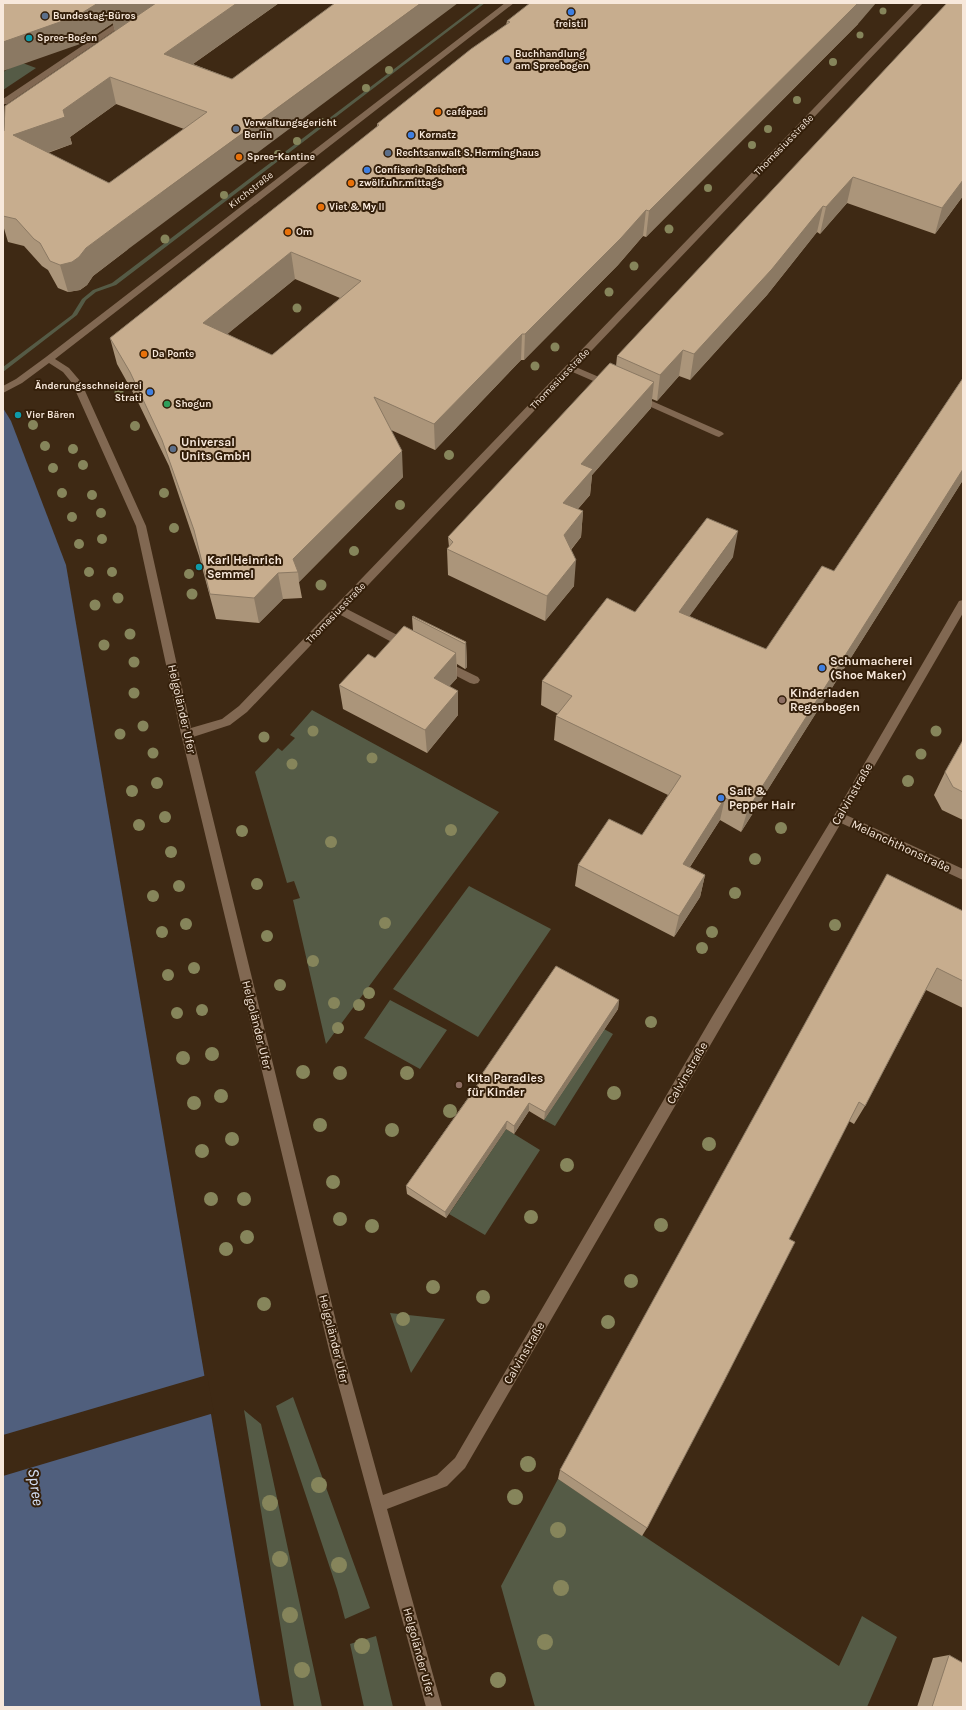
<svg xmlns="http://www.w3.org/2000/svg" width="966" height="1710" viewBox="0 0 966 1710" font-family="Karla,sans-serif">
<rect width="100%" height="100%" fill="#3e2914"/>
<path fill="#555b46" d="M481,3H485L116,285L96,292L86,300L77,315L3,372V367L72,315L82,299L93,290L112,283Z
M20,62L36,68L3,90V72Z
M312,710L499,812L326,1044L293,900L300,898L294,881L287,883L255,772L278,748L282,751L295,738L290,735Z
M469,886L551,929L478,1037L393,989Z
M390,1000L447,1030L420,1069L364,1038Z
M604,1029L613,1034L555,1126L544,1120Z
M506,1129L540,1150L485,1235L449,1214Z
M390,1313L445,1319L411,1373Z
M293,1397L370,1608L345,1619L337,1589L276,1406Z
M244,1410L261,1424L322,1707H294Z
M558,1479L839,1666L862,1616L897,1637L867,1707H535L501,1586Z
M376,1636L393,1707H364L350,1644Z"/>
<path fill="#505f7d" d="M3,408L11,421L66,565L261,1707H3Z"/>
<path fill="#3e2914" d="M207,1375L214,1413L3,1476V1435Z"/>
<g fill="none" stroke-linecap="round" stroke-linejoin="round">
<path fill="#816852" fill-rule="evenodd" d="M146,3H155L7,104H3V99Z
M571,365L613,383L615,385L610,388L607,387L568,370L566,368L568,366Z
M636,394L722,432L724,434L719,437L716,436L633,399L631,397Z
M339,605L411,642L412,645L411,648L407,649L403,648L335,612L334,609L335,606Z
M443,660L478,677L480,680L478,683L474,684L470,683L439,667L438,664L439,661Z"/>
<path fill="#816852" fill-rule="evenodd" d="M505,3H514L55,359L69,368L81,382L146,526L191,728L222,719L239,706L915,3H923L247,712L230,725L193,737L344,1354L383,1495L437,1475L455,1458L712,1017L835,814L959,601L963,600V613L846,815L963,869V880L841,823L722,1025L465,1468L447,1486L387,1509L442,1707H426L330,1354L181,734L136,526L72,383L63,372L49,363L22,383L3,393V386L16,379L46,357Z"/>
</g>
<g fill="#86855b">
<circle cx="883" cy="11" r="3.5"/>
<circle cx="860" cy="35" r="3.5"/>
<circle cx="833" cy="62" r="4"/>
<circle cx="389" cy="70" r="4"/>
<circle cx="366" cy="88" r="4"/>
<circle cx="797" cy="100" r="4"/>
<circle cx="321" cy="122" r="4"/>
<circle cx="768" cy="129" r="4"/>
<circle cx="297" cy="141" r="4"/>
<circle cx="752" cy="145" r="4"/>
<circle cx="278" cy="154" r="4"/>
<circle cx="708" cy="188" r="4"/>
<circle cx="224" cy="195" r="4"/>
<circle cx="669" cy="229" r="4.5"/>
<circle cx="165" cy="239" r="4.5"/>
<circle cx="634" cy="266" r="4.5"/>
<circle cx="609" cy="292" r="4.5"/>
<circle cx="297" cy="308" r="4.5"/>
<circle cx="555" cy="347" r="4.5"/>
<circle cx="535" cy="366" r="4.5"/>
<circle cx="119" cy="392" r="4.5"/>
<circle cx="33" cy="425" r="5"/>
<circle cx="135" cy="426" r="5"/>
<circle cx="45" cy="446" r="5"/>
<circle cx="73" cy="449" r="5"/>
<circle cx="449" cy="455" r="5"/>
<circle cx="83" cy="465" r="5"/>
<circle cx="53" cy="468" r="5"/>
<circle cx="62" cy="493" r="5"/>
<circle cx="164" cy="493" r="5"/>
<circle cx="92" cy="495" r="5"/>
<circle cx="400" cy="505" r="5"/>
<circle cx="101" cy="513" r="5"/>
<circle cx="72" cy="517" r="5"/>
<circle cx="174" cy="528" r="5"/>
<circle cx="102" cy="539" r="5"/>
<circle cx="79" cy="544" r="5"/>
<circle cx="354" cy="551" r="5"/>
<circle cx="89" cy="572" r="5"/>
<circle cx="112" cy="572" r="5"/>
<circle cx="189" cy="574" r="5"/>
<circle cx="321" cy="585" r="5.5"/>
<circle cx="192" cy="594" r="5.5"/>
<circle cx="118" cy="598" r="5.5"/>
<circle cx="95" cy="605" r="5.5"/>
<circle cx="130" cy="634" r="5.5"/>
<circle cx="104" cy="645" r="5.5"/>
<circle cx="134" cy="662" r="5.5"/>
<circle cx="134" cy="693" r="5.5"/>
<circle cx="143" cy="726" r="5.5"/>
<circle cx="313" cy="731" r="5.5"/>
<circle cx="936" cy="731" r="5.5"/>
<circle cx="120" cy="734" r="5.5"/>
<circle cx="264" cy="737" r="5.5"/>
<circle cx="153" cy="753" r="5.5"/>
<circle cx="921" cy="754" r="5.5"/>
<circle cx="372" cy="758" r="5.5"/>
<circle cx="292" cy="764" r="5.5"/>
<circle cx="908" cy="781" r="6"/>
<circle cx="157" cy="783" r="6"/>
<circle cx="132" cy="791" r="6"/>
<circle cx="165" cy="817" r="6"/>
<circle cx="139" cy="825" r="6"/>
<circle cx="781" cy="828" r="6"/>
<circle cx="451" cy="830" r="6"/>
<circle cx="242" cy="831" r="6"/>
<circle cx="331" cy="842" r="6"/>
<circle cx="171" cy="852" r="6"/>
<circle cx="755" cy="859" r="6"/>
<circle cx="257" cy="884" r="6"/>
<circle cx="179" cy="886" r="6"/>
<circle cx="735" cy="893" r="6"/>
<circle cx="153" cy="896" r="6"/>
<circle cx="385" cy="923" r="6"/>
<circle cx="186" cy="924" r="6"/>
<circle cx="835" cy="925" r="6"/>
<circle cx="162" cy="932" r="6"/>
<circle cx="712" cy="932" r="6"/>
<circle cx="267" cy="936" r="6"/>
<circle cx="702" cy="948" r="6"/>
<circle cx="313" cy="961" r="6"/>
<circle cx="194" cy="968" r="6"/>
<circle cx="168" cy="975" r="6"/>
<circle cx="280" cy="985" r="6"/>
<circle cx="369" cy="993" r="6"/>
<circle cx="334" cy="1003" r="6"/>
<circle cx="359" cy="1005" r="6"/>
<circle cx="202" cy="1010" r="6"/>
<circle cx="177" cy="1013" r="6"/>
<circle cx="651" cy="1022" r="6"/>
<circle cx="338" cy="1028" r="6"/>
<circle cx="212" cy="1054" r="7"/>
<circle cx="183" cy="1058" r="7"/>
<circle cx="303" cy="1072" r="7"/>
<circle cx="340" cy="1073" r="7"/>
<circle cx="407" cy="1073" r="7"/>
<circle cx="614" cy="1093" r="7"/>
<circle cx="221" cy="1096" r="7"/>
<circle cx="194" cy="1103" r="7"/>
<circle cx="450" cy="1111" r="7"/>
<circle cx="320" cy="1125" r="7"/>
<circle cx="392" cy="1130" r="7"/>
<circle cx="232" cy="1139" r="7"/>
<circle cx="709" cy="1144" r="7"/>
<circle cx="202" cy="1151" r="7"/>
<circle cx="567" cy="1165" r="7"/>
<circle cx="333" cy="1182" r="7"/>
<circle cx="211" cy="1199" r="7"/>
<circle cx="244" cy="1199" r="7"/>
<circle cx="531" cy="1217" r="7"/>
<circle cx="340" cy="1219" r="7"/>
<circle cx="661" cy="1225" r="7"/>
<circle cx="372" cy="1226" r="7"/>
<circle cx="247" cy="1237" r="7"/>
<circle cx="226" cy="1249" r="7"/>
<circle cx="631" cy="1281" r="7"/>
<circle cx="433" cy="1287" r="7"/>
<circle cx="483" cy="1297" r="7"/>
<circle cx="264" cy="1304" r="7"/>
<circle cx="403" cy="1319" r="7"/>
<circle cx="608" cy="1322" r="7"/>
<circle cx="528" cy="1464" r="8"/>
<circle cx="319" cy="1485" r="8"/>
<circle cx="515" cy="1497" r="8"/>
<circle cx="270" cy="1503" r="8"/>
<circle cx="558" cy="1530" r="8"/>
<circle cx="280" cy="1559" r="8"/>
<circle cx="339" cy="1565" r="8"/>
<circle cx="561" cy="1588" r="8"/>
<circle cx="290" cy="1615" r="8"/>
<circle cx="545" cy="1642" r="8"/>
<circle cx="362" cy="1646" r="8"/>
<circle cx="302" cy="1670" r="8"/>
<circle cx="498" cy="1680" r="8"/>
</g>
<path fill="#ab957a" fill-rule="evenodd" d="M3,3H279L193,64L232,79L127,250L93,276L87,285L80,290L68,292L58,288L48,270L42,266L24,246L8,242L3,225V130L4,131L115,31L113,23L83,43ZM116,104L184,129L109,183L48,153L72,144L70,137Z
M963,3V196L935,234L847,203L820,234L817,232L767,295L690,380L679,376L657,401L652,399L651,408L592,475L590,495L578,509L583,511L581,537L571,550L574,586L545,621L448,575L447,549L449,547L448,537L616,366L617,356Z
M507,21L858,24L646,237L643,236L618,265L524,360H521L435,450L391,430L403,477L299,582L302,598L283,599L259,623L216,619L199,556L169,466L136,398L117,364L110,338L291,195L377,127V124L506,25ZM295,279L340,298L272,355L227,334Z
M963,378V480L741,832L720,820L690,867L705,875L700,897L674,937L575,886L578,865L642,835L668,795L554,740L556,716L558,714L541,705L542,681L635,612L733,557L689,616L766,649L834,571Z
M412,617L466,642L467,667L465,669L457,664V678L449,686L458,691V715L427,753L343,709L339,685L375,658L413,631Z
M963,740V820L942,810L934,795L945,772Z
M963,911V1008L926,990L865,1106L854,1124L849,1121L789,1239L647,1528L642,1536L558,1479L560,1470Z
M619,1000L618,1009L544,1120L529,1111L514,1134L506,1129L446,1218L407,1194L406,1186L482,1078V1074Z
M949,1655L963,1707H917L933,1658Z"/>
<path fill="#8b7963" d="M98,3H188L115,32L113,23L83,43L3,71V42Z
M237,3H279L169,81L164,54Z
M421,3H458L127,250L93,276L87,285L80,290L68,292L60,265L86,248L121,222Z
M858,3H876L858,24L646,237L649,211Z
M110,77L116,104L70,137L72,144L20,162L13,135L63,110Z
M853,177L847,203L820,234L826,207Z
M963,180V196L935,234L942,208Z
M823,206L817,232L767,295L690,380L694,354Z
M646,210L643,236L618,265L524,360L525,334Z
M291,252L295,279L208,350L203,323Z
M522,334L521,360L435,450L434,424Z
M683,350L679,376L657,401L660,375Z
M654,382L651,408L592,475L590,495L561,528L563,503L581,464Z
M402,451L403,477L299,582L298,572L293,559Z
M963,469V480L741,832L748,809Z
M583,511L581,537L562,560L564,535Z
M738,531L733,557L675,636L679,612Z
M576,560L574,586L545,621L547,596Z
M278,573L283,599L259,623L254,598Z
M466,642L467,667L465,669V644Z
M456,653L457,678L435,703L434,678Z
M458,691V715L427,753L425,730Z
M725,798L720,820L678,885L683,864Z
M705,875L700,897L674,937L679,916Z
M619,1000L618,1009L544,1120L545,1112Z
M529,1103V1111L514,1134V1126Z
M507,1121L506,1129L446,1218L445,1212Z"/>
<path fill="#c7ad8e" stroke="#8b7963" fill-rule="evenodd" d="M3,3H98L77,16L3,42Z
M156,3H237L164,54L232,79L335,3H421L121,222L86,248L79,257L72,262L60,265L50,261L40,243L34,239L16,219L3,216V130L4,131L5,106ZM110,77L207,112L109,183L13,135L65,117L63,110Z
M530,3H858L649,211L646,210L621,238L525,334H522L434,424L374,397L402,451L293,559L298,572L278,573L254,598L210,594L194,530L162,440L130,372L110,338L291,195L379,125L377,124L471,49L510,22L507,21ZM291,252L361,281L272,355L203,323Z
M947,3H963V180L942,208L853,177L826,207L823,206L772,269L694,354L683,350L660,375L617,356Z
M610,363L654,382L581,464L593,469L563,503L583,511L564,535L576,560L547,596L447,549L453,542L448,537Z
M963,378V469L748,809L725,798L683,864L705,875L679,916L578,865L609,819L642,835L681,776L556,716L572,696L542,681L607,598L635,612L707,518L738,531L679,612L766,649L822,566L834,571Z
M413,616L466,642L465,644L412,617Z
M404,626L456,653L434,678L458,691L425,730L339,685L368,654L375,658Z
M963,740V792L953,787L945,772Z
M887,874L963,911V981L937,968L865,1106L859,1102L789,1239L795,1242L723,1383L647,1528L560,1470Z
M556,966L619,1000L545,1112L529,1103L514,1126L507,1121L445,1212L406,1186L484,1076L482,1074Z
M949,1655L963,1663V1707H932Z"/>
<g fill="#3f7fe0" stroke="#341f0a" stroke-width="1.5">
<circle cx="571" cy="12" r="4"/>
<circle cx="507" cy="60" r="4"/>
<circle cx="411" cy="135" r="4"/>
<circle cx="367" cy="170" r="4"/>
<circle cx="150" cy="392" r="4"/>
<circle cx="822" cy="668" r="4"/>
<circle cx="721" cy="798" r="4"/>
</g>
<g fill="#5c6f8a" stroke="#341f0a" stroke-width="1.5">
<circle cx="45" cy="16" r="4"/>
<circle cx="236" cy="129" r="4"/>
<circle cx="388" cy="153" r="4"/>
<circle cx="173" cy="449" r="4"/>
</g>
<g fill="#0f9aa8" stroke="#341f0a" stroke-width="1.5">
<circle cx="29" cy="38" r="4"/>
<circle cx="18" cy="415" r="4"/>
<circle cx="199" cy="567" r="4"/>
</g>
<g fill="#e8710a" stroke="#341f0a" stroke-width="1.5">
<circle cx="438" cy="112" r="4"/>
<circle cx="239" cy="157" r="4"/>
<circle cx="351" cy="183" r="4"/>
<circle cx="321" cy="207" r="4"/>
<circle cx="288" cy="232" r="4"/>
<circle cx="144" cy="354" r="4"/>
</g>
<circle fill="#2e9e5b" stroke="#341f0a" stroke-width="1.5" cx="167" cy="404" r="4"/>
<g fill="#8d6e63" stroke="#341f0a" stroke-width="1.5">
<circle cx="782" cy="700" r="4"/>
<circle cx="459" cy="1085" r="4"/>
</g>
<g text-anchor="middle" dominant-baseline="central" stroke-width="4" stroke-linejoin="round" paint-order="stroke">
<g font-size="10" font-weight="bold" fill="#f7e8db" stroke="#341f0a" text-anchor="start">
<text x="53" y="16">Bundestag-Büros</text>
<text x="571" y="24" text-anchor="middle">freistil</text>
<text x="37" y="38">Spree-Bogen</text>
<text x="515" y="54">Buchhandlung<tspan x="515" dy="12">am Spreebogen</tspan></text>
<text x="446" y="112">cafépaci</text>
<text x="244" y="123">Verwaltungsgericht<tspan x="244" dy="12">Berlin</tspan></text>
<text x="419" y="135">Kornatz</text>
<text x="396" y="153">Rechtsanwalt S. Herminghaus</text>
<text x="247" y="157">Spree-Kantine</text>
<text x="375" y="170">Confiserie Reichert</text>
<text x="359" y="183">zwölf.uhr.mittags</text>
<text x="329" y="207">Viet &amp; My II</text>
<text x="296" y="232">Om</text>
<text x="152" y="354">Da Ponte</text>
<text x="142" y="386" text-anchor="end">Änderungsschneiderei<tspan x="142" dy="12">Strati</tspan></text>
<text x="175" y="404">Shogun</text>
<text x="26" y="415">Vier Bären</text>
</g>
<g font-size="10" fill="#f7e8db" stroke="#341f0a">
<text transform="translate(784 145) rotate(-46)">Thomasiusstraße</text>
<text transform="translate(251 190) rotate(-38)">Kirchstraße</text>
<text transform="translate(560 379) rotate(-46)">Thomasiusstraße</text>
<text transform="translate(336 613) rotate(-46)">Thomasiusstraße</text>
</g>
<g font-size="12" font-weight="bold" fill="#f7e8db" stroke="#341f0a" text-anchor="start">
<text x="181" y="442">Universal<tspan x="181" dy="14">Units GmbH</tspan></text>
<text x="207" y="560">Karl Heinrich<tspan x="207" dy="14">Semmel</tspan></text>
<text x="830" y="661">Schumacherei<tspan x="830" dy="14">(Shoe Maker)</tspan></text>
<text x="790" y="693">Kinderladen<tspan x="790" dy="14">Regenbogen</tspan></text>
<text x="729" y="791">Salt &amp;<tspan x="729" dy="14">Pepper Hair</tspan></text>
<text x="467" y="1078">Kita Paradies<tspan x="467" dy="14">für Kinder</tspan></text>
</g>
<g font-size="12" fill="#f7e8db" stroke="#341f0a">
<text transform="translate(182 709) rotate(77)">Helgoländer Ufer</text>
<text transform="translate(852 794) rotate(-60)">Calvinstraße</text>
<text transform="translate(901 846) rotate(25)">Melanchthonstraße</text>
<text transform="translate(257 1025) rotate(76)">Helgoländer Ufer</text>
<text transform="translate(687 1073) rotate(-60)">Calvinstraße</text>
<text transform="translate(334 1339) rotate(76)">Helgoländer Ufer</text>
<text transform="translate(524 1353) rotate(-60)">Calvinstraße</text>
<text transform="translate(419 1652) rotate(75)">Helgoländer Ufer</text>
</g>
<g font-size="16" font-style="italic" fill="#d5e0f6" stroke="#341f0a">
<text transform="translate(36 1487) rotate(82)">Spree</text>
</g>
</g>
<rect width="966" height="1710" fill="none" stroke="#f7e8db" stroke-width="8"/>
</svg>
